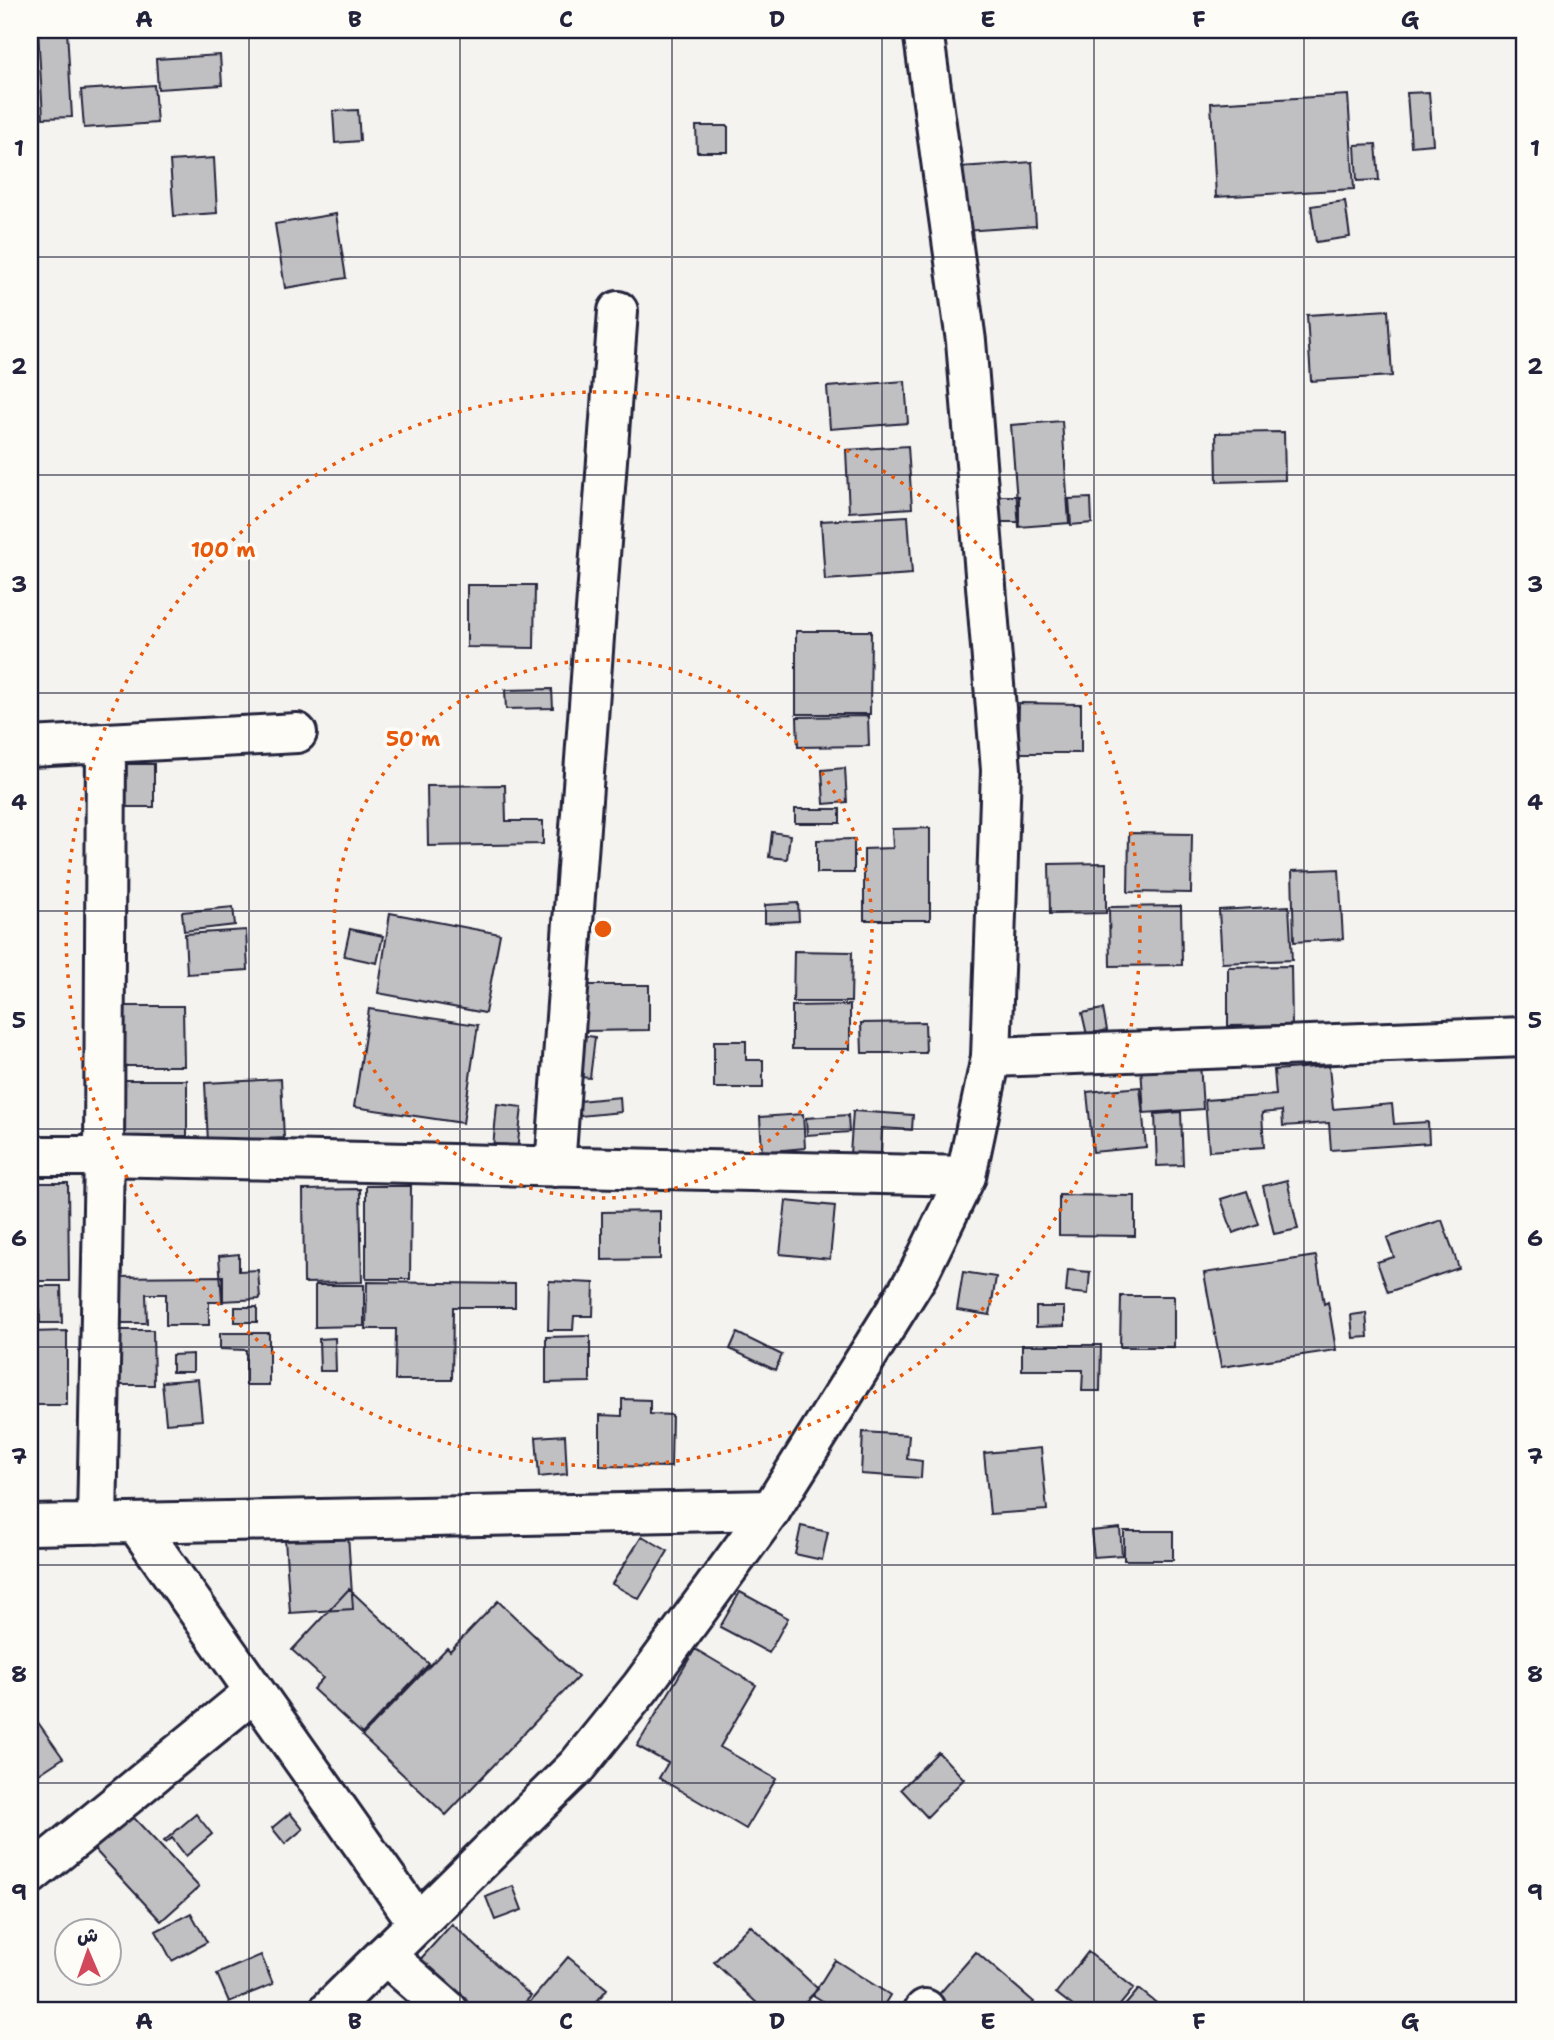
<svg xmlns="http://www.w3.org/2000/svg" width="1554" height="2040" viewBox="0 0 1554 2040" font-family="'Shantell Sans','Playpen Sans Arabic',sans-serif">
<rect width="100%" height="100%" fill="#f4f3ef"/>
<filter id="ink" filterUnits="userSpaceOnUse"><feTurbulence type="fractalNoise" baseFrequency=".0143" numOctaves="2"/><feDisplacementMap in="SourceGraphic" scale="14" xChannelSelector="R" yChannelSelector="G"/><feConvolveMatrix kernelMatrix="1 2 1 2 8 2 1 2 1" color-interpolation-filters="sRGB"/></filter>
<g filter="url(#ink)">
<path fill="#c0bfc2" stroke="#22223b" stroke-width="2" d="M38,30H67L72,117L43,118Z
M220,55L222,85L158,89L156,59Z
M154,85L157,123L84,128L81,90Z
M1429,92L1433,144L1411,146L1407,93Z
M1348,95L1354,189L1216,197L1211,103Z
M358,110L360,141L335,143L333,111Z
M696,126H728V152H697Z
M1376,144L1379,180L1357,181L1355,145Z
M214,158L217,213L174,216L170,161Z
M1032,162L1036,226L950,232L946,168Z
M1345,201L1350,237L1316,242L1311,206Z
M336,214L346,278L285,288L275,224Z
M1388,310L1392,376L1311,381L1307,315Z
M905,381L908,423L830,429L827,387Z
M1062,421L1069,523L1019,527L1011,425Z
M1284,432L1285,480L1217,482L1216,433Z
M908,446L912,508L849,512L846,450Z
M996,496H1019V522H995Z
M1091,498L1092,523L1071,525L1069,499Z
M908,516L912,574L825,580L821,521Z
M467,585H535L534,648L467,647Z
M796,631H871L870,714H796Z
M552,689L553,708L506,709L505,690Z
M1019,703L1081,704V753H1018Z
M868,716L869,746L798,747L797,717Z
M112,764H154V807H112Z
M845,768L847,802L824,804L822,770Z
M505,785L506,821H543V844L428,846L427,786Z
M795,809H840V823H795Z
M930,828V920H864V849L893,848L892,829Z
M772,832L790,835L787,859L769,857Z
M1129,833L1192,834L1191,893L1128,892Z
M854,839V873H817V840Z
M1106,863V913L1050,914L1049,864Z
M1339,869L1343,939L1294,942L1292,871Z
M798,903L799,921L765,923V905Z
M1181,906L1182,965L1110,966L1109,907Z
M1289,906L1292,960L1222,963L1219,910Z
M233,907L235,925L184,931L182,912Z
M390,913L500,934L485,1013L378,993Z
M350,929L383,936L377,963L344,956Z
M246,930L248,970L187,974L185,934Z
M794,951L852,952L851,1002H793Z
M1291,966L1292,1025L1228,1026V967Z
M585,985H649V1030L585,1031Z
M850,1005V1049H792V1006Z
M107,1006H183L184,1066H107Z
M369,1009L478,1025L463,1123L354,1107Z
M1103,1009L1107,1030L1087,1035L1082,1013Z
M925,1022L926,1053H862L861,1023Z
M575,1034L595,1037L590,1078L569,1076Z
M714,1041H746V1060H763V1088H714Z
M1200,1063L1203,1109L1144,1113L1141,1067Z
M1329,1066L1333,1109L1392,1104L1394,1124L1428,1122L1429,1143L1331,1150L1329,1123L1283,1126L1282,1111L1262,1113L1264,1147L1209,1151L1205,1100L1276,1095L1274,1070Z
M281,1079L284,1138L208,1142L205,1083Z
M108,1080H187V1136H108Z
M1140,1087L1146,1147L1093,1152L1087,1092Z
M620,1097L621,1112L580,1116L579,1101Z
M497,1104L522,1107L517,1151L493,1148Z
M853,1111L913,1115L912,1130L882,1128L881,1156L850,1154Z
M1181,1112L1183,1165L1157,1166L1155,1114Z
M803,1114L805,1148L762,1152L760,1117Z
M848,1115L849,1132L807,1135L806,1118Z
M1287,1180L1298,1229L1274,1234L1263,1186Z
M30,1183H68L69,1281H30Z
M366,1186H411L410,1279H366Z
M360,1189L362,1282L304,1283L303,1190Z
M1247,1191L1258,1224L1233,1233L1221,1199Z
M1059,1195L1135,1196V1236L1059,1235Z
M786,1201L835,1206L830,1259L780,1254Z
M660,1211V1259L602,1260V1212Z
M1442,1220L1459,1268L1388,1292L1377,1262L1394,1257L1387,1238Z
M239,1254V1271L258,1270L260,1299L222,1301L219,1256Z
M1316,1256L1324,1304L1328,1302L1336,1350L1221,1367L1204,1273Z
M1068,1270L1090,1272L1088,1294L1066,1292Z
M963,1272L996,1277L990,1315L957,1310Z
M223,1276V1302H209V1325H166V1294H146L147,1323H107L106,1277Z
M549,1281L594,1283L593,1316H574L573,1330H548Z
M367,1282L515,1284V1307H453L452,1380H395L396,1329H366Z
M315,1285H364V1326L315,1327Z
M39,1286H61L62,1323H40Z
M1121,1296H1174V1347H1120Z
M235,1307H257V1322H235Z
M1036,1307H1064V1326L1036,1327Z
M1366,1313L1368,1337L1353,1338L1351,1315Z
M102,1330H153L154,1385H103Z
M67,1331V1405H30V1332Z
M220,1333H269V1385H246V1350L220,1349Z
M737,1333L782,1355L775,1370L730,1349Z
M590,1336V1382L546,1383V1337Z
M335,1338L336,1371H320L319,1339Z
M1022,1345H1101L1100,1391H1082L1083,1370H1022Z
M193,1354V1372H172V1355Z
M198,1379L202,1420L166,1423L162,1382Z
M622,1399L650,1400V1414L672,1415L671,1467L600,1466V1415L622,1416Z
M863,1432L909,1435L907,1459L922,1461L921,1478L861,1474Z
M565,1435L567,1474L539,1477L536,1437Z
M1041,1448L1047,1510L990,1514L984,1453Z
M801,1526L828,1532L822,1560L795,1554Z
M1120,1528L1122,1555L1094,1557L1091,1531Z
M1124,1531H1173V1560H1124Z
M348,1535L353,1609L290,1613L285,1539Z
M642,1536L668,1551L639,1599L612,1584Z
M349,1589L429,1664L362,1734L313,1689L323,1678L292,1650Z
M740,1592L788,1618L769,1653L720,1627Z
M498,1601L578,1677L446,1815L362,1736L447,1648L450,1651Z
M695,1649L756,1685L720,1747L776,1779L746,1829L659,1778L668,1763L637,1746Z
M30,1711L63,1758L30,1780Z
M938,1752L964,1779L927,1817L901,1789Z
M119,1802L199,1887L161,1921L82,1836Z
M290,1813L303,1829L285,1844L272,1828Z
M196,1814L212,1834L186,1856L172,1838L166,1843L164,1841Z
M513,1886L522,1910L495,1920L486,1897Z
M191,1913L207,1942L172,1961L156,1931Z
M452,1924L531,1996L518,2010H470L417,1963Z
M750,1925L818,1989L797,2010H764L714,1962Z
M976,1952L1034,2002L1027,2010H946L934,2000Z
M1088,1952L1134,1988L1116,2010H1078L1056,1993Z
M261,1955L273,1984L229,2002L217,1974Z
M568,1957L607,1989L590,2010H523Z
M835,1960L890,1995L881,2010H837L813,1995Z
M1139,1989L1165,2010H1121Z
M810,2002L820,2010H802Z"/>
<g fill="none" stroke-linecap="round" stroke-linejoin="round">
<g stroke="#22223b" stroke-width="44">
<path id="street" d="M30,747L297,733
M991,1057L1524,1037
M30,1156H104L966,1176
M555,1167L618,311
M136,1523L418,1923
M97,1524L104,1156L106,743
M30,1525L771,1510
M30,1875L254,1692
M385,1955L448,2010
M924,2010L925,2009"/>
</g>
<g stroke="#22223b" stroke-width="44">
<path id="secondary" d="M329,2010L577,1766L641,1687L771,1510L918,1275L966,1176L991,1057L1001,770L966,341L923,30"/>
</g>
<use href="#street" stroke="#fdfcf7" stroke-width="38"/>
<use href="#secondary" stroke="#fdfcf7" stroke-width="38"/>
</g>
</g>
<path fill="none" stroke="#22223b" stroke-width="2" stroke-opacity="0.55" d="M249,30V2010M460,30V2010M672,30V2010M882,30V2010M1094,30V2010M1304,30V2010M30,257H1524M30,475H1524M30,693H1524M30,911H1524M30,1129H1524M30,1347H1524M30,1565H1524M30,1783H1524"/>
<g fill="none" stroke="#e8590c" stroke-width="3.5" stroke-dasharray="3.5 7">
<circle cx="603" cy="929" r="269"/>
<circle cx="603" cy="929" r="537"/>
</g>
<circle cx="603" cy="929" r="10" fill="#e8590c" stroke="#fdfcf7" stroke-width="3.5"/>
<g font-size="21" text-anchor="middle" font-weight="bold" fill="#e8590c" stroke="#fdfcf7" stroke-width="7" stroke-linejoin="round" paint-order="stroke">
<text x="223" y="557">100 m</text>
<text x="413" y="746">50 m</text>
</g>
<rect width="1554" height="2040" fill="none" stroke="#fdfcf7" stroke-width="77"/>
<g transform="translate(88 1952) rotate(358)"><circle r="33" fill="#fdfcf7" stroke="#a5a5ac" stroke-width="2"/>
<path d="M0-5L12 26L0 18L-12 26Z" fill="#d1495b"/>
<text y="-10" font-size="19" font-weight="bold" text-anchor="middle" fill="#22223b">ش</text>
</g>
<rect x="38" y="38" width="1478" height="1964" fill="none" stroke="#22223b" stroke-width="2.5"/>
<g font-size="23" text-anchor="middle" font-weight="bold" fill="#22223b">
<text x="144" y="27">A</text>
<text x="355" y="27">B</text>
<text x="566" y="27">C</text>
<text x="777" y="27">D</text>
<text x="988" y="27">E</text>
<text x="1199" y="27">F</text>
<text x="1410" y="27">G</text>
<text x="19" y="156">1</text>
<text x="1535" y="156">1</text>
<text x="19" y="374">2</text>
<text x="1535" y="374">2</text>
<text x="19" y="592">3</text>
<text x="1535" y="592">3</text>
<text x="19" y="810">4</text>
<text x="1535" y="810">4</text>
<text x="19" y="1028">5</text>
<text x="1535" y="1028">5</text>
<text x="19" y="1246">6</text>
<text x="1535" y="1246">6</text>
<text x="19" y="1464">7</text>
<text x="1535" y="1464">7</text>
<text x="19" y="1682">8</text>
<text x="1535" y="1682">8</text>
<text x="19" y="1900">9</text>
<text x="1535" y="1900">9</text>
<text x="144" y="2029">A</text>
<text x="355" y="2029">B</text>
<text x="566" y="2029">C</text>
<text x="777" y="2029">D</text>
<text x="988" y="2029">E</text>
<text x="1199" y="2029">F</text>
<text x="1410" y="2029">G</text>
</g>
</svg>
